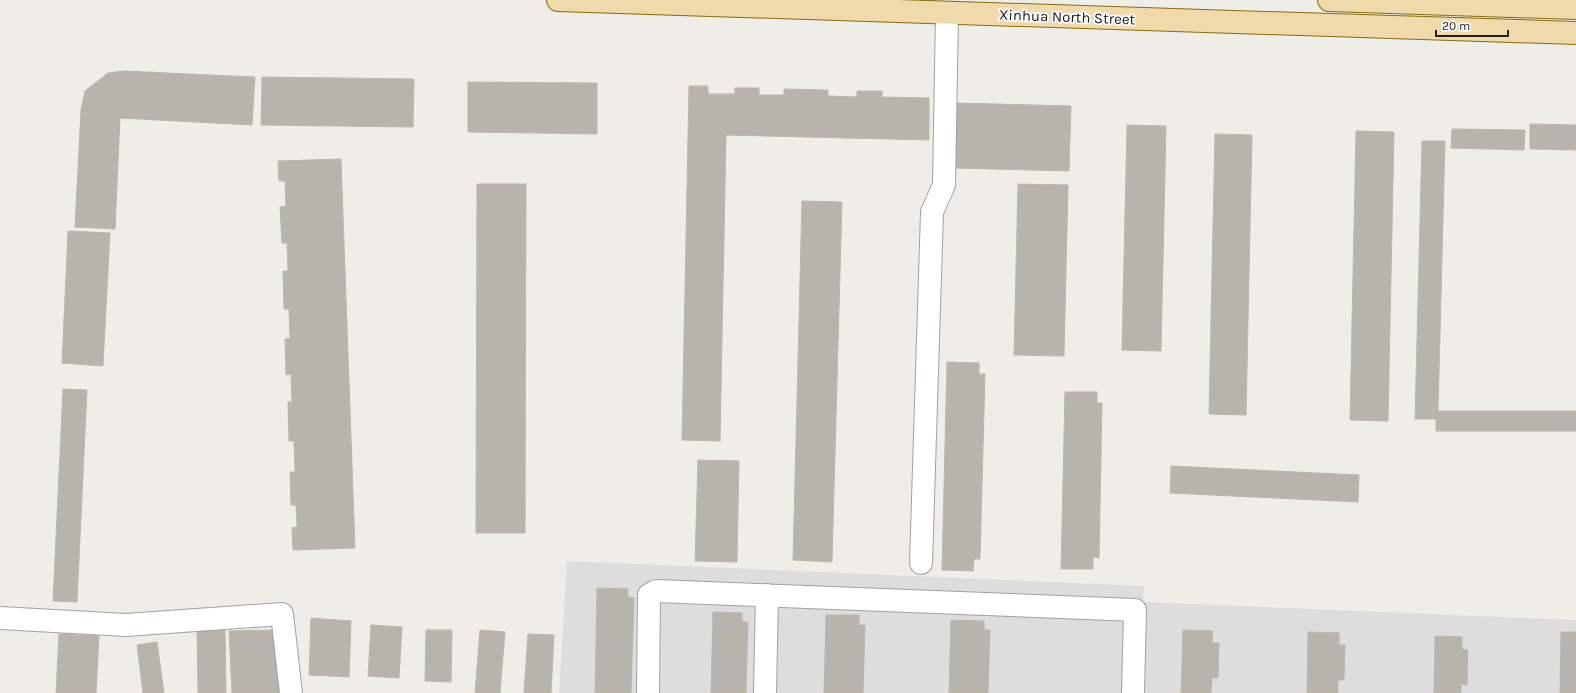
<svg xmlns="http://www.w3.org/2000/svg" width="1576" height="693" viewBox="0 0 1576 693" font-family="Karla,sans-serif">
<rect width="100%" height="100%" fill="#efede7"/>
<path fill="#dedddd" d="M567,561L1144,586L1143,602L1576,620V693H559Z"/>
<path fill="#b8b3ad" stroke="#bfb6ab" d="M124,71L255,77L252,125L120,118L115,229L75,227L81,110L85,91L108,73Z
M262,77L414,79L413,127L261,125Z
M468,82L597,83V134L468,132Z
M689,86H708V94H735V88H759V95H784V89L828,90V96L857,97V91H882V97L929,98V140L726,135L720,441L682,440Z
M956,103L1071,106L1069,171L955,168Z
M1530,124L1576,125V150L1530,149Z
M1127,125L1166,126L1161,351L1122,350Z
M1452,129L1525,130L1524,150L1451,148Z
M1356,131L1394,132L1388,421L1350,420Z
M1215,134L1252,135L1246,415L1209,414Z
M1422,141H1445L1438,411H1576V431H1436V419H1415Z
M341,159L355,548L293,550L292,528L297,527L296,505H291L290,472H295L294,441H289L288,402H292L291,374L286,375L285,339L290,338L289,309H284L283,271H288L287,243H282L280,207L286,206L285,181H279L278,161Z
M477,184H526L525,533H476Z
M1018,184L1068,185L1064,356L1014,355Z
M802,201L842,202L832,562L793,560Z
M68,231L110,233L103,366L62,363Z
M947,362L979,363V374H985L980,559H974L973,571L942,570Z
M63,389L87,390L77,602L53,601Z
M1065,392H1097V403H1102L1099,558L1093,557V569H1061Z
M698,460L739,461L737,562L695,561Z
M1171,466L1359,475L1358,502L1170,493Z
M597,588L628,589V597L634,598L631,693H595Z
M713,612L742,613V622H748L746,693H711Z
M826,615H859V625H865L863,693H824Z
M311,618L351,621L349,677L309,675Z
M951,620L984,621V630H990L988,693H949Z
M371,625L402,627L399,678L368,676Z
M225,630L226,693H198L197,631Z
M272,630L281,693H232L229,631Z
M426,630H452L451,682L425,681Z
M480,630L505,632L500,693H475Z
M1183,630L1213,631L1212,643H1219L1218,678H1212L1211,693H1181Z
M1308,632L1339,633V645H1345L1344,680H1338V693H1307Z
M1561,632H1576V693H1560Z
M59,634L99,636L96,693H56Z
M528,634L554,635L551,693H524Z
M1435,636L1462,637V649L1468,650L1467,685L1461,684V693H1434Z
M157,642L164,693H143L137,645Z"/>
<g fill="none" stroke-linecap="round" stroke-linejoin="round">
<g stroke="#a1a1a1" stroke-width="24">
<path id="minor" d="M921,563L932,212L944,185L947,13
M0,618L126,625L282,614L291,693
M648,693L649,595L656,591L1135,610L1133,693
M765,693L767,595"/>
</g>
<g stroke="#886c13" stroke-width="24">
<path id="major" d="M558,0L1576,33
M1329,0L1576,8"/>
</g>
<use href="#minor" stroke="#fff" stroke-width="22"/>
<use href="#major" stroke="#f0d9ab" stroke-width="22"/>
</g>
<g text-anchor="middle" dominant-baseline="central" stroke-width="3.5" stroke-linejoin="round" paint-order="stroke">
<g font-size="15" fill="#202020" stroke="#fff">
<text transform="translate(1067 17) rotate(2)">Xinhua North Street</text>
</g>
</g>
<path d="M1436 30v6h72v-6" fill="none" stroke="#202020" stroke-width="2"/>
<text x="1442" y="30" font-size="12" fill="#202020" stroke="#ffffff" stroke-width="3" paint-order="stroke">20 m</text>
</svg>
